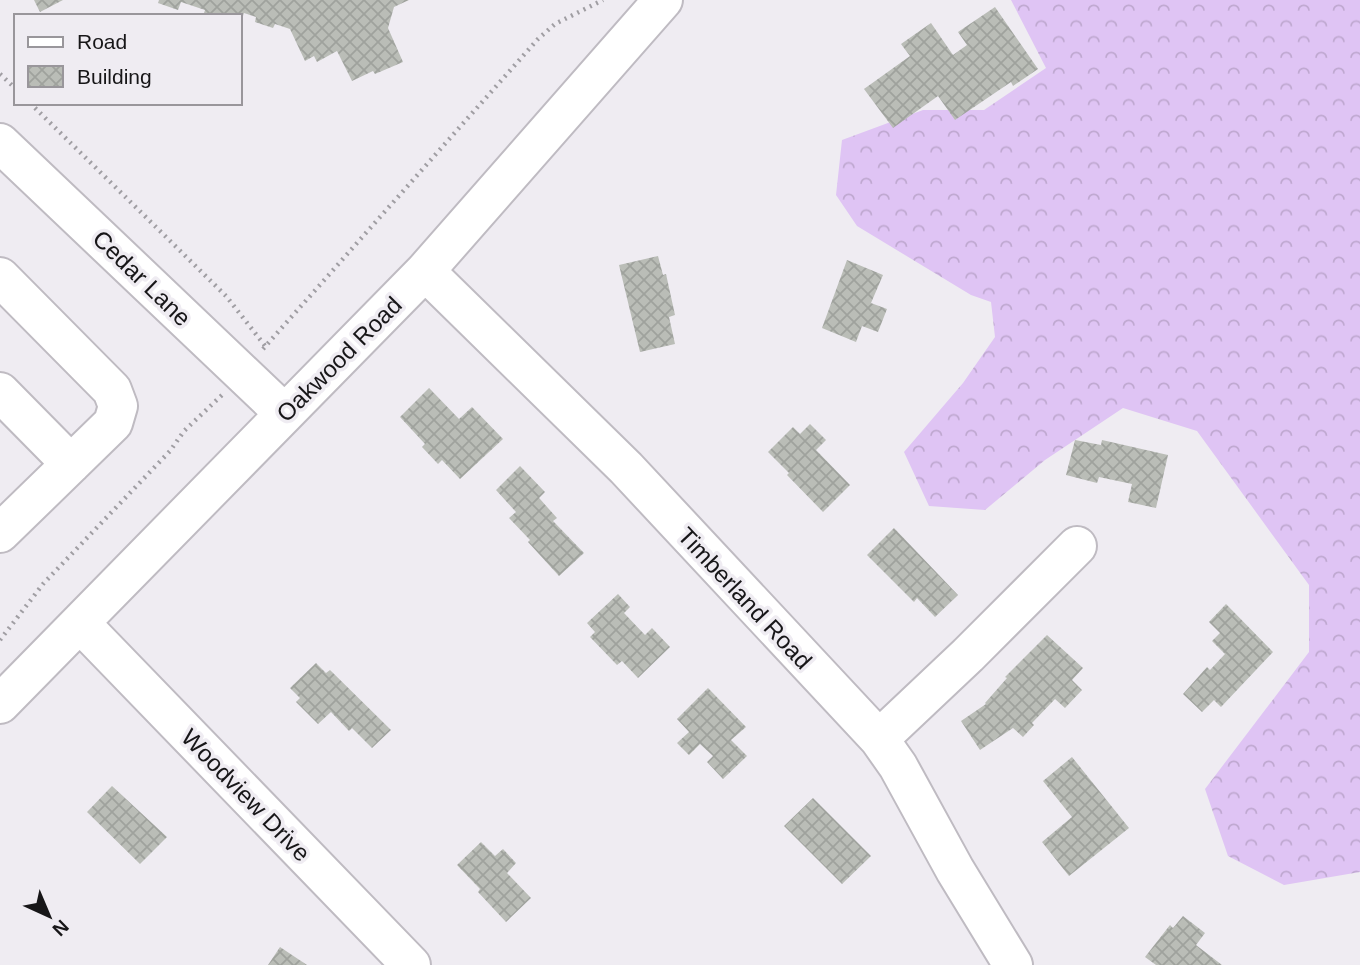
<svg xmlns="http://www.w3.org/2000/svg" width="1360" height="965" viewBox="0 0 1360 965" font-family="Arial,sans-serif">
<defs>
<pattern id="forest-crowns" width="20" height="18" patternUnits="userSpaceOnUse" patternTransform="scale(1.75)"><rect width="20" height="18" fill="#dfc4f4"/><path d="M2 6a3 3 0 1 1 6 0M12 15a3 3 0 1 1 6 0" fill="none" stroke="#bfa8d0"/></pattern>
<pattern id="building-cross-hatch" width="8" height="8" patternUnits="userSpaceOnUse" patternTransform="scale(1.75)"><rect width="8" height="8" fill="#babdb7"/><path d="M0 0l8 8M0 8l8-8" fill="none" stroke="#9fa29d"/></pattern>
</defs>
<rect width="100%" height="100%" fill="#efecf2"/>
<path fill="url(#forest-crowns)" d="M1011,0H1360V872L1284,885L1228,856L1205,789L1309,652V585L1197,431L1123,408L1045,460L985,510L929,506L904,452L963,383L995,337L991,302L971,295L857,226L836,195L842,140L923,110H984L1046,68Z"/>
<path fill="url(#building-cross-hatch)" d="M34,0H63L40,12Z
M159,0H409L394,7L388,28L403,62L375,74L373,71L352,81L337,51L317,62L314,56L305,61L290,29L275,24L273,28L255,22L256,17L244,13L240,25V16H203L205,10L181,2L178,10L158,3Z
M995,7L1038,69L1013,86L1011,82L955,120L938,96L893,128L864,89L910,56L901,44L931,23L953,55L967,45L958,32Z
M658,256L663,275L666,274L675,315L669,317L675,344L640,352L619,265Z
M847,260L883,275L871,303L887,309L878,332L862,326L856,342L822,328Z
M429,388L459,419L472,407L503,439L460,479L442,460L438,464L422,447L425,444L400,417Z
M810,424L826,440L816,450L850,485L823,512L787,475L789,473L768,452L793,427L800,434Z
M1075,440L1101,445L1102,440L1168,455L1156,508L1128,502L1132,484L1099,477L1097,483L1066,475Z
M520,466L545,492L539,498L557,518L553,521L584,553L559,576L528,542L530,540L509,518L516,512L496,490Z
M894,528L958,595L935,617L917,598L914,602L867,555Z
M618,594L630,607L624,613L645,635L652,628L670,647L638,678L622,661L617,665L590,637L595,632L587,623Z
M1226,604L1273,652L1221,707L1214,700L1202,712L1183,694L1207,667L1210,670L1225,654L1212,641L1220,633L1209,622Z
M1047,635L1083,668L1072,680L1082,690L1065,708L1055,699L1032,723L1034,725L1023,737L1013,728L980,750L961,721L986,704L985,703L1007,678L1005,677Z
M316,663L326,673L330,670L391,730L372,748L352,728L349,731L331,712L318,724L296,702L300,698L290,688Z
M708,688L746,727L731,740L747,756L723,779L707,762L713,756L700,744L689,755L677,743L689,732L677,719Z
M1072,757L1129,828L1069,876L1042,842L1072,817L1043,781Z
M112,786L167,837L140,864L87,812Z
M813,798L871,856L842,884L784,826Z
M481,842L495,856L503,849L516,863L507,873L531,898L506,922L478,892L480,889L457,865Z
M1183,916L1205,933L1196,945L1222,965H1156L1145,957L1170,925L1173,928Z
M280,947L307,965H268Z"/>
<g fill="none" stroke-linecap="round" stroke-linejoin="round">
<g stroke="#bfbbc2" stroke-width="42">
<path id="minor" d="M0,143L284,413
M425,271L626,468L879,739L898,766L955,870L1013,965
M0,277L112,390L118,406L113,423L0,533
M0,392L71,464
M81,624L411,965
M0,704L425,271L663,0
M879,739L968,655L1077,546"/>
</g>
<path stroke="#a09ea3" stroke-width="4.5" stroke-dasharray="2 5" stroke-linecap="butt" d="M0,74L16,89
M30,103L226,296L266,347
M263,349L538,39L555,24L603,0
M0,640L43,584L170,451L184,431L222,395"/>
<use href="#minor" stroke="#fff" stroke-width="38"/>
</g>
<g text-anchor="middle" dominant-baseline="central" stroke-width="7" stroke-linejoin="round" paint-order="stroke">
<g font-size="24" fill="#171618" stroke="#efecf2">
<text transform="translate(142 278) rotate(44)">Cedar Lane</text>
<text transform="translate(339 359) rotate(-45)">Oakwood Road</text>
<text transform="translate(745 598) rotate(47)">Timberland Road</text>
<text transform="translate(246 795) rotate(46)">Woodview Drive</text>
</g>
</g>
<rect x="14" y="14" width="228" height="91" fill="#efecf2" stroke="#99969b" stroke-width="2"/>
<rect x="28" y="37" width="35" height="10" fill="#ffffff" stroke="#99969b" stroke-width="2"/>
<text x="77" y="49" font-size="21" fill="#171618">Road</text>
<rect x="28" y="66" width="35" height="21" fill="url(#building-cross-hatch)" stroke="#99969b" stroke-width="2"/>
<text x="77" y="84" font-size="21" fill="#171618">Building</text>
<g transform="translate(49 916) rotate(136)" stroke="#efecf2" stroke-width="5" paint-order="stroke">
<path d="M0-5L12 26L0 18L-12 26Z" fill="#171618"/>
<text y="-10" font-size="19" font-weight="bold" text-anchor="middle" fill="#171618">N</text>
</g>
</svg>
